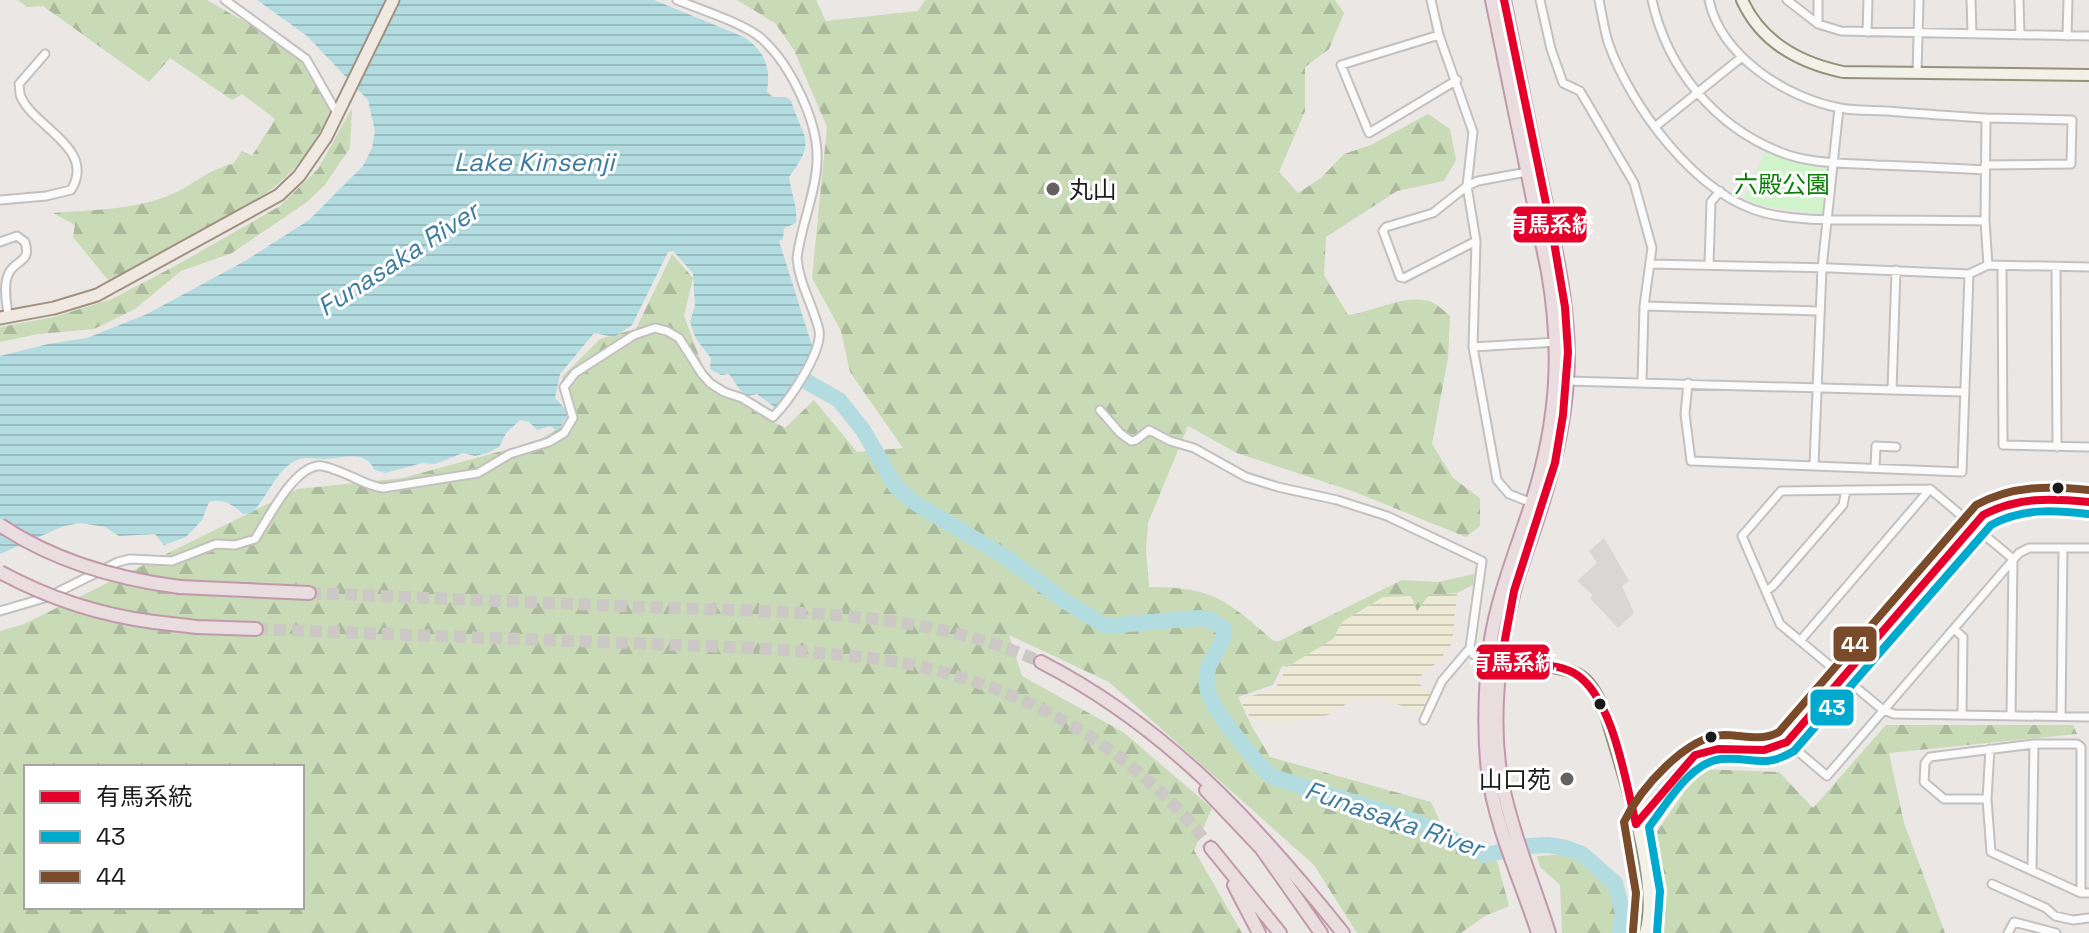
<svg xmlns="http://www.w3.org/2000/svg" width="2089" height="933" viewBox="0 0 2089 933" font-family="'Space Grotesk','Noto Sans JP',sans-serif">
<defs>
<pattern id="farmland-rules" width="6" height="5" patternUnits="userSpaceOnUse" patternTransform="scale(2)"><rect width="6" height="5" fill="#ecead5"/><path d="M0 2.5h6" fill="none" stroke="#cac8b6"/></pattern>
<pattern id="forest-firs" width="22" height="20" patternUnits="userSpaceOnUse" patternTransform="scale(2)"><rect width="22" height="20" fill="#c8dab6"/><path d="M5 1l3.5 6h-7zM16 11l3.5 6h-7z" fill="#abba9c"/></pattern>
<pattern id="water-rules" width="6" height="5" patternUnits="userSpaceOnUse" patternTransform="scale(2)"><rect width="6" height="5" fill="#b3dce0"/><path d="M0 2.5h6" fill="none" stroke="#99bcc0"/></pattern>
</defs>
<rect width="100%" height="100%" fill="#eae7e4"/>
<path fill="url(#farmland-rules)" d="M1457,593L1452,643L1439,661L1423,673L1417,682L1432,695L1423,714L1378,697L1353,700L1328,715L1284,723L1252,719L1244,709L1241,699L1275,689L1287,667L1333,639L1342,622L1383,597Z"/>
<path fill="url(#forest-firs)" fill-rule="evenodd" d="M18,0H207L287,46L311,72L331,108C296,193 246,204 173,245C162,251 153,259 142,266C132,272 119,276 108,280L73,237L75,225L53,213C90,210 130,210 165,197C189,189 207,169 233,164L242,151L252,156L275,119L242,94L232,100L170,58L149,82L43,6L27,7Z
M737,0H816L826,21L918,11L925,0H1335L1344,13L1329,49L1305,67V111L1279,172L1298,193L1321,178L1344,154L1371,145L1428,114L1450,129L1456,160L1444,181L1397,191L1326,237L1324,275L1348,315C1374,312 1403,294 1429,301C1436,303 1444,311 1450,316L1448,358L1432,444L1453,478L1480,498V526L1466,537L1355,492L1237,453L1188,426L1148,523L1146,550L1149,587C1214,587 1226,600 1274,641H1279L1402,580L1438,582L1474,574L1473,585L1457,593L1429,595L1417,611L1411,596L1383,597L1342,622L1333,639L1287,667L1282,666L1273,685L1238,697L1251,725L1270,757L1431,802L1450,844L1497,861L1509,906L1485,916L1461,933H1357L1314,865L1109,682L1009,635L1022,676L1123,732L1212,808L1194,850L1242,933H0V631L24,624L298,489L403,478L535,442L574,420L562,377L600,339L636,329L672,254L693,278L684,316L705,372L746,407L785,428L814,400L857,452L903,448L850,372L841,331L812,278L827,127L794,50L775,23ZM26,767H302V907H26Z
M352,108L350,148L324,186L307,202L232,253L181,271L135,309L94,329L38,334L0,342V327L54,317L112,299L175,266L280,206L318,169Z
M1886,725H2073L2077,734L1889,753L1904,823L1945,933H1654L1664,909L1654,836L1700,769L1779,772L1813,808Z
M1570,854L1605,876L1619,908L1617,933H1562L1560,885L1540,867L1537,856Z"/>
<path fill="#d0f3cc" d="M1766,151L1781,157L1828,167L1823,214L1763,206L1744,198Z"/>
<path fill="#d8d7d5" d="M1604,538L1629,581L1622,586L1634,613L1618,628L1590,598L1593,595L1577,581L1597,563L1589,551Z"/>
<path fill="url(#water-rules)" d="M257,0H654L744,37C765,52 771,67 767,92L773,97H786L791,101C804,141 817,139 789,177C791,193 798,207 796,223L784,228L783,239L779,241L813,349L777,409L757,394L747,396C738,390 736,382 729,374L721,375L710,369L711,358L696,339L690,322L695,306L693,273L673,251L668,252L632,325L614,337L594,333L560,374L555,398L569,413L558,431L550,426L537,430L529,422L520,420L506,433L499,447L487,453L475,456L463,453L435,464L422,463L385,473L375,470C364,449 344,458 325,459C310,459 303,455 290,464C274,476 266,498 252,513L243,514C233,505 223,498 209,502L202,520L186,537L164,545L155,534L119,536L105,527L81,523L64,526L0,554V356L48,344L87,338L147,314L245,261L309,220L363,166L372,148L375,131L368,100L307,36Z"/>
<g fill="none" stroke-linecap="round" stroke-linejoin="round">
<path stroke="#b3dce0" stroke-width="16" d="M804,380L839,400L863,430L896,487L915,503L1007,558L1066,602L1106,626L1199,618L1211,620L1224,629C1225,644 1212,654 1208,669C1207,674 1206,682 1207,687C1210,707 1257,765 1273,777L1417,822L1485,855L1528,846L1548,845L1566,848L1582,854L1615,883L1623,913L1620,933"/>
<path stroke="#cbc8c6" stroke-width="12" stroke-dasharray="12 6" stroke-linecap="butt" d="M309,593C430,598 551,603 672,608C796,613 926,610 1041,662
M256,629L756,648C797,651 838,654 879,659C1010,678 1130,742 1211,848"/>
<g stroke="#c2c1c0" stroke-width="11">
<path id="street" d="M225,0L306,59L337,113
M1431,0L1439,35L1473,132L1467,186L1476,241L1473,347L1497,480L1509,494L1532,503
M1540,0L1551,49L1563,83L1580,91L1634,183L1652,248L1644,306L1642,382
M1599,0C1602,14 1604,29 1608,42C1630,105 1696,196 1765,213C1798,221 1834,220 1868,220C1907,220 1946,220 1985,221
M1652,0C1667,68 1714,126 1780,152C1809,164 1845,163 1876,165C1912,166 1949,168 1985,170
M1709,0C1721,56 1786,98 1840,108C1855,111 1872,110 1888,111C1921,114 1954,116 1986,118L1985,221L1988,265
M1787,0L1818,24L1841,31L2089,36
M1971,0L1972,33
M2019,0L2020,35
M1818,24V0
M1867,32L1868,0
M1439,35L1341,65L1369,133L1457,80
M2067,36L2068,0
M1917,73L1919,0
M1656,126L1742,57
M1985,165L2071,164L2072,120L1986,118
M0,200L46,196L71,190C97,149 34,127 21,97C19,93 20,88 19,84L45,54
M1476,241L1404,278L1400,277L1383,231L1386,227L1433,213L1467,186L1478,181L1527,172
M0,242L17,236L25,242C32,264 14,259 8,275C3,287 7,304 8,316
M1650,264L1830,268L1969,274L1988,265L2089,267
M1709,265L1711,202L1720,191
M2002,266L2003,445L2089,447
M2056,267L2057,447
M1644,306L1819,311
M1473,347L1557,342
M1567,381L1964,392
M1688,383L1685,414L1691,461L1962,472L1969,274
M1892,390L1896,270
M1100,410L1120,433L1131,441L1136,440L1149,430L1170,441L1194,448L1246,477L1278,487L1337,500L1387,516L1482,561L1470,648L1474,655L1488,659
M1814,465L1822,268L1839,108
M1875,468L1876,446L1896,447
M2013,559L1930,489L1781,491L1742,536L1780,624L1883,710L1894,714L2089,717
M1766,591L1773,586L1843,505L1846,490
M0,611L48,597L118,562L130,559L172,561L216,544L235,545L255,539C268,519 292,470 317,466C321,465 331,468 335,470C352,475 366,486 383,488L478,473L510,454L549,442L564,433L573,418L564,387L575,373L634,335L655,328L667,331L679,338L702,374L710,383L724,392L742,398L773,417C788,402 823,352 819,330C813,305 799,284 797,258C801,225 816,193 817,161C819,122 790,64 762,39C746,24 699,9 677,0
M1954,629L1963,637L1962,715
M1800,641L1930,489
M2011,716L2013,559
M2061,716L2063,548
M1424,720L1442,681L1470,648
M1787,742L1827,776L2019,553L2029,548H2089
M1990,749L1987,799L1991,852L2081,893H2089
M1987,799H1944L1924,782L1925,763L1930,757L2034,744H2077L2081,747V893
M2032,870L2034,744
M1992,884L2046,908L2055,916L2073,920L2089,918
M2008,933L2014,922L2056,933"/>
</g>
<g stroke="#94927c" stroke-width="14">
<path id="secondary" d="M1742,0C1761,42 1800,63 1843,72L2089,75
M1495,660C1518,664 1564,664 1582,677C1594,686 1600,702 1606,715C1621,770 1661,879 1645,933
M1636,824L1695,755C1726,739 1757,761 1787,742L1983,515C2017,494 2051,498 2089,502"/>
</g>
<g stroke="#a09180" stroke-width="15">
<path id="primary" d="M0,318L54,308L97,295L279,195L299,176L326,137L393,0"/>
</g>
<g stroke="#c199aa" stroke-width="16">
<path id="highway" d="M1492,0L1548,272C1562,353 1557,421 1533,499C1516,553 1493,605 1488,662C1485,697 1484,736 1488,771C1495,827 1521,880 1538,933
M1504,0C1517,63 1529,126 1543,190C1556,252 1572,317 1567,381C1564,425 1554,468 1540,511C1532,537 1521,564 1514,591C1499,652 1490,721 1502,783C1513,835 1533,883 1549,933
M180,587L309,593
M154,622L197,627L256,629
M1041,662C1166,726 1256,824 1343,933
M1206,790L1261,848L1321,933
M1211,848L1280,933
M1234,885L1259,933"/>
</g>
<use href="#street" stroke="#fcfbfb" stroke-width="7"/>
<use href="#secondary" stroke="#f2f1e8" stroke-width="10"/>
<use href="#primary" stroke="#f0e9e2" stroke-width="11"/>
<use href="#highway" stroke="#e9dde0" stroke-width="12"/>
<g stroke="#c199aa" stroke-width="16" stroke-linecap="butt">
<path id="highway-bridge" d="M0,525C54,561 116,579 180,587
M0,572C48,598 99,615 154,622"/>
</g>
<use href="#highway-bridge" stroke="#e9dde0" stroke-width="12"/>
<g stroke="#fff" stroke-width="14">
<path id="bus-1" d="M1504,0L1554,242L1565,307L1568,352L1563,415L1555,463L1514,591L1501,661C1523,664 1554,662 1574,673C1613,695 1626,784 1636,824
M1636,824L1695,755L1718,749L1764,750L1787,742L1983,515C2017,497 2051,498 2089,502"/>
</g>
<g stroke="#fff" stroke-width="14">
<path id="bus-2" d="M1657,933L1660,891L1649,827C1667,804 1689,763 1721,759C1752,756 1763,770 1794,751L1991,525C2022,508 2054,510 2088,514"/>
</g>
<g stroke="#fff" stroke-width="14">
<path id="bus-3" d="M1633,931L1636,893L1624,822C1640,789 1686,736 1724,735C1744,735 1761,742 1779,732L1976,505C2013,485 2049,486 2089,490"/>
</g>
<use href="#bus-1" stroke="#e4002b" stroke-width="8"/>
<use href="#bus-2" stroke="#00a9ce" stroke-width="8"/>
<use href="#bus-3" stroke="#7a4b2a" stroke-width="8"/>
</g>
<g fill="#636261" stroke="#fff" stroke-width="3">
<circle cx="1053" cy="189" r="8"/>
<circle cx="1567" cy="779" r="8"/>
</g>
<g fill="#1b1b1b" stroke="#fff" stroke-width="3">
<circle cx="2058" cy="488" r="7"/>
<circle cx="1600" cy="704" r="7"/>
<circle cx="1711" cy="737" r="7"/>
</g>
<g text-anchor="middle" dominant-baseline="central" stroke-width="6" stroke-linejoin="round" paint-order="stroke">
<g font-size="24" fill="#0b7e05" stroke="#fff">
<text x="1782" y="184">六殿公園</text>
</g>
<g font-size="24" fill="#1b1b1b" stroke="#fff" text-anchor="start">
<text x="1069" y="189">丸山</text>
<text x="1551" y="779" text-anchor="end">山口苑</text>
</g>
<g font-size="26" font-style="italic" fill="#3e7c9f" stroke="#fff">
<text x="534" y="162">Lake Kinsenji</text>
<text transform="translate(398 259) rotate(-33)">Funasaka River</text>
<text transform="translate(1394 819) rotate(19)">Funasaka River</text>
</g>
</g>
<g stroke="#fff" stroke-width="3">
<rect x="1512" y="205" width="76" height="39" rx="8" fill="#e4002b"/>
<rect x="1832" y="625" width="46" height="38" rx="8" fill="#7a4b2a"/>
<rect x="1475" y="643" width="76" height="38" rx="8" fill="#e4002b"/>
<rect x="1809" y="688" width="46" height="39" rx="8" fill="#00a9ce"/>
</g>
<g font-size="22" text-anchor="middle" font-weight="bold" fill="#fff">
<text x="1550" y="232">有馬系統</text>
<text x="1855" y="652">44</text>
<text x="1513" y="670">有馬系統</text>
<text x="1832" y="715">43</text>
</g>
<rect x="24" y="765" width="280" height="144" fill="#ffffff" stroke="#a4a4a4" stroke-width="2"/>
<rect x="40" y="791" width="40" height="12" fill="#e4002b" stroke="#a4a4a4" stroke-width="2"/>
<text x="96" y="805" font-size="24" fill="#1b1b1b">有馬系統</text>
<rect x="40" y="831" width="40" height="12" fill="#00a9ce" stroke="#a4a4a4" stroke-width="2"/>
<text x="96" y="845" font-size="24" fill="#1b1b1b">43</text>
<rect x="40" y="871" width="40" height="12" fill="#7a4b2a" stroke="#a4a4a4" stroke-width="2"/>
<text x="96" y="885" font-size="24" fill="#1b1b1b">44</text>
</svg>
